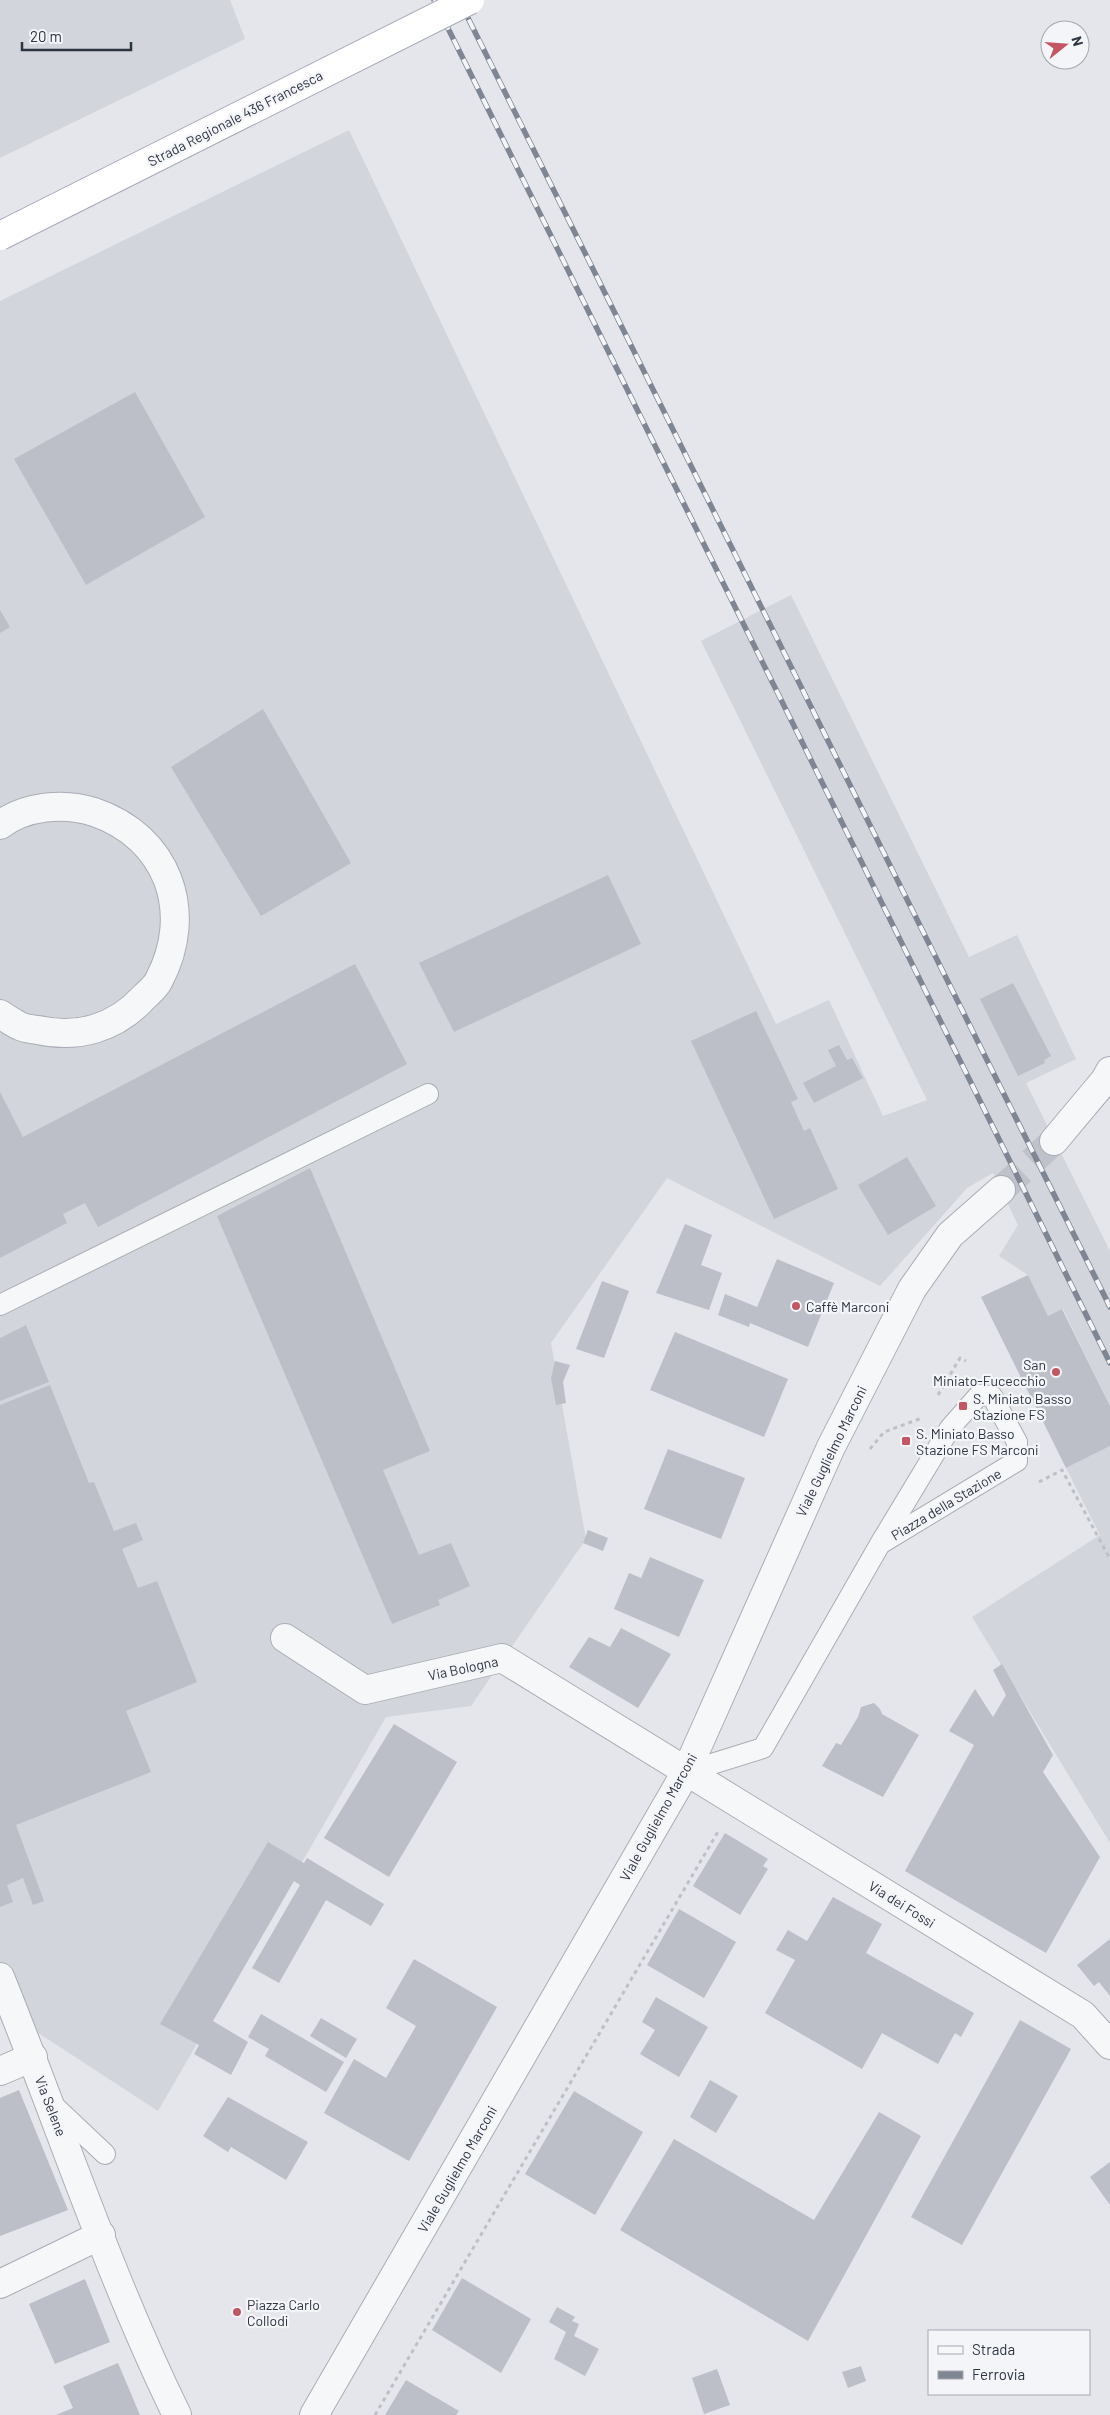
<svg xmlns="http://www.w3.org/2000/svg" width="1110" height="2415" viewBox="0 0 1110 2415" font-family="Barlow,sans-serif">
<rect width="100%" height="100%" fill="#e4e6eb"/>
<path fill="#d2d5dc" d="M0,0H230L245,39L0,158Z
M349,130L776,1024L829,1000L883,1116L927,1100L701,641L791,595L969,957L1017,935L1076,1059L1026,1083L1110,1251V1406L1063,1309L1048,1316L1028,1275L999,1256L1018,1225L993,1173L967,1188L880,1286L667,1178L551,1343L586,1539L471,1706L386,1717L158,2111L0,2008V301Z
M1110,1446V1843L972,1617L1100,1535L1066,1468Z"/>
<path fill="#bcbfc7" d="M135,392L205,517L86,585L14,459Z
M0,610L10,627L0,633Z
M263,709L351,863L261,916L171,767Z
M608,875L641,944L454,1032L419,963Z
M355,964L407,1064L98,1227L85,1203L63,1214L67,1223L0,1258V1092L23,1137Z
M1013,983L1051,1056L1044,1060L1045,1063L1018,1076L980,999Z
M756,1011L798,1099L791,1102L804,1131L810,1128L838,1189L774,1219L691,1041Z
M839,1045L847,1060L852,1058L863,1078L814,1103L803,1083L836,1066L828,1050Z
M907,1157L936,1206L888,1235L858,1185Z
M310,1168L430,1451L383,1470L419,1555L451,1543L470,1586L438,1600L440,1605L392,1624L217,1216Z
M685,1224L712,1235L701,1265L722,1273L709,1310L656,1293Z
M777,1259L834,1283L808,1347L750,1323L749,1327L718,1315L725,1294L757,1307Z
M1028,1275L1048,1316L1062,1309L1110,1406V1446L1066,1468L981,1297Z
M602,1281L629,1291L604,1358L576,1349Z
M26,1325L49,1382L0,1401V1338Z
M675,1332L788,1379L764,1437L650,1390Z
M555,1361L570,1365L563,1382L566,1403L556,1405L551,1378Z
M50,1385L89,1483L94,1482L114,1531L136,1523L143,1540L122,1549L138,1588L157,1581L197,1682L126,1711L151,1772L16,1825L44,1901L33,1905L23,1878L7,1885L13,1902L0,1907V1405Z
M668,1449L745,1478L721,1539L644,1509Z
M588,1530L608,1538L603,1551L583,1543Z
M650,1557L704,1580L679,1637L614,1609L629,1573L641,1578Z
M621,1628L671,1654L638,1708L569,1667L589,1637L610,1647Z
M1002,1664L1053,1755L1043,1772L1100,1857L1046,1953L905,1871L974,1745L949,1731L975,1689L993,1717L1006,1695L993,1670Z
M874,1703L880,1709L882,1714L919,1735L883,1797L822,1766L836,1743L841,1745L858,1717L861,1707Z
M394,1724L457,1762L389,1877L324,1838Z
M725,1833L768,1859L763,1866L768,1869L740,1915L693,1886Z
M268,1842L304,1863L307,1858L384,1904L371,1926L326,1900L279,1983L252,1968L300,1885L294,1881L213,2021L248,2042L231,2075L194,2054L199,2045L160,2024Z
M833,1897L882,1924L866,1953L974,2013L961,2037L955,2033L938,2064L882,2033L862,2069L765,2013L795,1960L776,1950L788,1930L807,1941Z
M679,1909L736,1942L704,1998L647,1965Z
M1110,1939V1996L1099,1982L1094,1986L1077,1965Z
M414,1959L497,2007L409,2161L324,2113L354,2059L386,2078L416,2026L386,2008Z
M656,1997L708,2027L679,2077L640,2054L655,2030L642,2022Z
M261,2014L344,2062L326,2092L265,2056L269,2049L248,2037Z
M321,2018L357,2039L346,2058L310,2036Z
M1020,2020L1071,2049L962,2245L911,2217Z
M710,2080L738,2096L716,2133L690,2117Z
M19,2090L68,2210L0,2236V2098Z
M574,2091L643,2132L595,2215L525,2174Z
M228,2097L308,2142L286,2180L231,2147L228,2152L203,2136Z
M879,2112L921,2136L808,2341L620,2230L674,2139L814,2220Z
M1110,2162V2205L1090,2177Z
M462,2278L531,2319L501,2373L432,2330Z
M85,2279L110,2342L55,2364L29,2304Z
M557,2307L575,2317L572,2321L579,2324L574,2336L599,2349L585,2376L554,2359L566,2332L549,2322Z
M118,2363L140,2415H56L73,2408L63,2386Z
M861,2366L866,2381L848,2388L842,2372Z
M717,2369L730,2405L704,2414L692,2378Z
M406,2380L459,2411L456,2415H385Z"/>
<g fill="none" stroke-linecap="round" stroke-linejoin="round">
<path stroke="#bfc2c9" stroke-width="28" stroke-dasharray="28 14" stroke-linecap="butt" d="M1001,1190L1054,1141"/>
<g stroke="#a9adb5" stroke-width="22">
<path id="service" d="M0,1305L428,1094
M686,1772L763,1748L880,1544L1017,1461V1442L992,1396L979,1395L950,1428L880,1544
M51,2103L105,2154"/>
</g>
<g stroke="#a9adb5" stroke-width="30">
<path id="minor" d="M0,825C25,806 64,802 94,812C168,837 195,912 159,980C156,987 149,992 144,997C116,1028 78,1039 38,1030C32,1029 25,1029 20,1026C13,1023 6,1018 0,1014
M285,1638L365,1690L502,1658L1083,2015L1110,2045
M0,1977C59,2122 108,2274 177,2415
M0,2071L33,2057
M0,2284L101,2235"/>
</g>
<g stroke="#a9adb5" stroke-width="30">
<path id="tertiary" d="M1054,1141L1105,1080L1110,1071
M314,2415L686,1772L831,1447L912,1289L950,1235L1001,1190"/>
</g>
<path stroke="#bec0c6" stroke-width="3" stroke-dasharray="4 4" stroke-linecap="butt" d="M938,1395L960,1358L966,1361
M870,1449L884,1432L922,1418
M1039,1482L1062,1470L1110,1559
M375,2415L719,1830"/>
<use href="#service" stroke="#f6f7f9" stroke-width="20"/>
<use href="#minor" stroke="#f6f7f9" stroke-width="28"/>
<use href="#tertiary" stroke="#f6f7f9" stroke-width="28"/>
<g stroke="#7f8693" stroke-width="5.5">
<path id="rail" d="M434,0L1110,1363
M459,0L1110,1307"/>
</g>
<use href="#rail" stroke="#f4f5f8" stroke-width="4" stroke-dasharray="11" stroke-linecap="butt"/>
<g stroke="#a4abb5" stroke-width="30" stroke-linecap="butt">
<path id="primary-bridge" d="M0,236L470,0"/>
</g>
<use href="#primary-bridge" stroke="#fff" stroke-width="28"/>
</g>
<g fill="#c35662" stroke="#f4f5f8" stroke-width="2">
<circle cx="796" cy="1306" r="5"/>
<circle cx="1056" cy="1372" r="5"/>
<rect x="958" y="1401" width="10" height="10" rx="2.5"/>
<rect x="901" y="1436" width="10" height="10" rx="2.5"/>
<circle cx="237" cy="2312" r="5"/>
</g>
<g text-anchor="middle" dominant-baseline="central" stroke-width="4.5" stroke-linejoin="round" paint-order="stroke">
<g font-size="14" fill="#2d3442" stroke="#f4f5f8">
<text transform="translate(235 118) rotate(-27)">Strada Regionale 436 Francesca</text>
<text transform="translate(831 1451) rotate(-64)">Viale Guglielmo Marconi</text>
<text transform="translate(946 1504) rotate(-31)">Piazza della Stazione</text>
<text transform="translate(463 1668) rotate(-12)">Via Bologna</text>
<text transform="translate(658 1817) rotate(-61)">Viale Guglielmo Marconi</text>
<text transform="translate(902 1904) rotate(32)">Via dei Fossi</text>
<text transform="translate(51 2106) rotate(69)">Via Selene</text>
<text transform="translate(457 2169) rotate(-60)">Viale Guglielmo Marconi</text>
</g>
<g font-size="14" fill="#2d3442" stroke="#f4f5f8" text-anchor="start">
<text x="806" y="1306">Caffè Marconi</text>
<text x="1046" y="1364" text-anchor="end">San<tspan x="1046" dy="16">Miniato-Fucecchio</tspan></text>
<text x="973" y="1398">S. Miniato Basso<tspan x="973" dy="16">Stazione FS</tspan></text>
<text x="916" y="1433">S. Miniato Basso<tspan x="916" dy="16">Stazione FS Marconi</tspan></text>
<text x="247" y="2304">Piazza Carlo<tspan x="247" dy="16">Collodi</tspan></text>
</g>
</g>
<rect x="928" y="2330" width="162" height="65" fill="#f4f5f8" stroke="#a4a8af"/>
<rect x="938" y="2346" width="25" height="8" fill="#f6f7f9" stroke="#a4a8af"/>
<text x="972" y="2355" font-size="15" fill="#2d3442">Strada</text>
<rect x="938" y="2371" width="25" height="8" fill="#7f8693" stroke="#a4a8af"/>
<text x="972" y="2380" font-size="15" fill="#2d3442">Ferrovia</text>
<g transform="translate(1065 45) rotate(73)"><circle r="24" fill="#f4f5f8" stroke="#a4a8af"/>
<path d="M0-4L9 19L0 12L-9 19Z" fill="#c35662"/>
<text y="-8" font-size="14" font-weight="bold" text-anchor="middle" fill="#2d3442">N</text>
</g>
<path d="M22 42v8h109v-8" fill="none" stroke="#2d3442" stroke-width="2.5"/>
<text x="30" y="42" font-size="15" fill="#2d3442" stroke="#f4f5f8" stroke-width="4" paint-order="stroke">20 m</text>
</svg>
